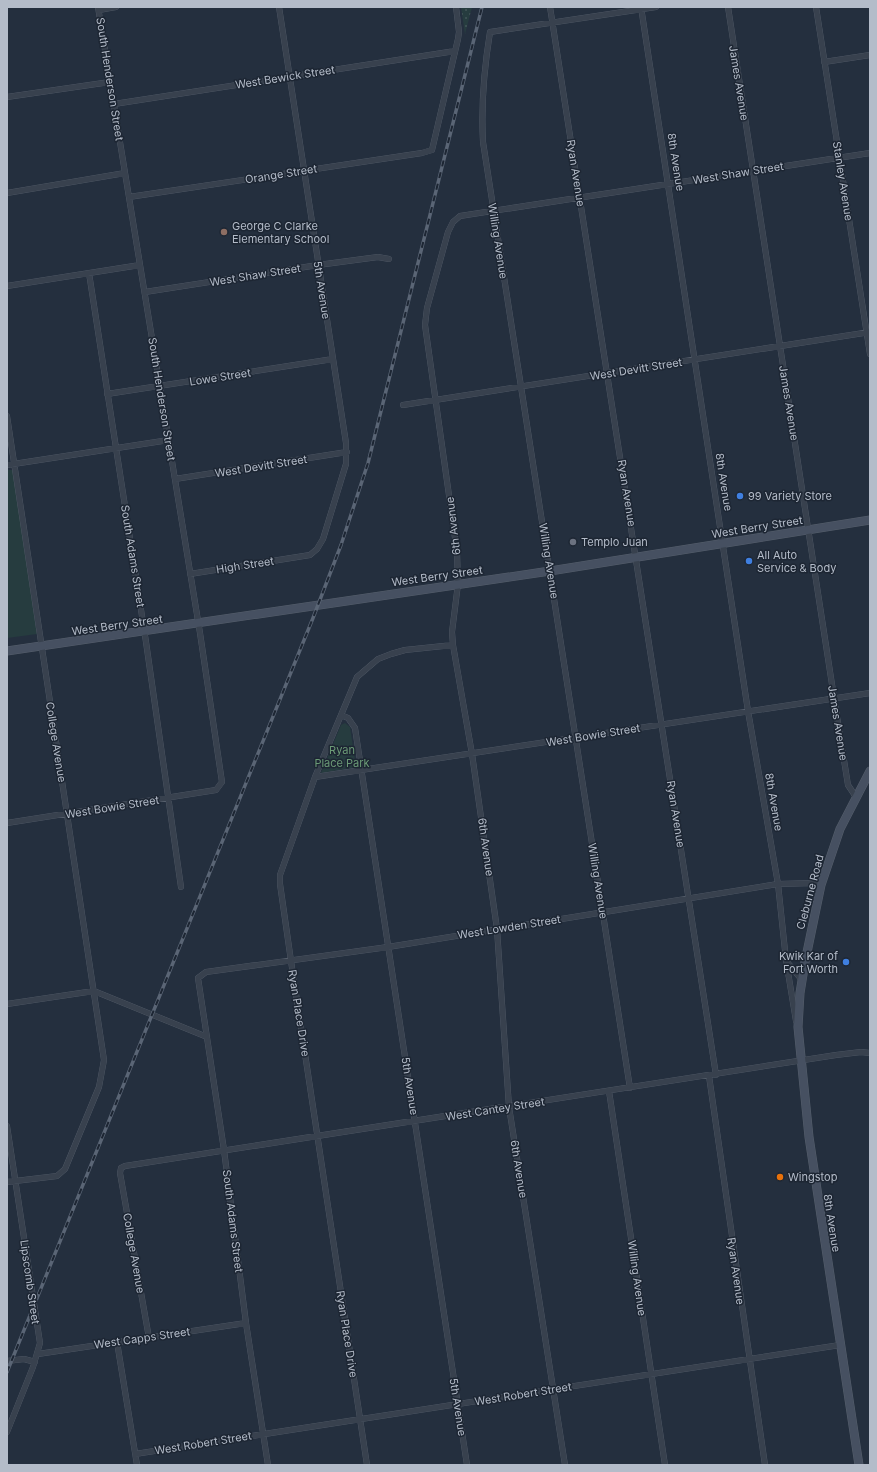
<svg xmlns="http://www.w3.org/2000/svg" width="877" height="1472" viewBox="0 0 877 1472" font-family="Inter,sans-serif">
<defs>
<pattern id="grass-dots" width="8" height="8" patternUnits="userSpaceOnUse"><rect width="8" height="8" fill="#263c3f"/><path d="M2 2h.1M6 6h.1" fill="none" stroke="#435659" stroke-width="1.8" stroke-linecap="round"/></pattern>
</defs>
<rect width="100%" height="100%" fill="#242f3e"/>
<path fill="url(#grass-dots)" d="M461,7H472L465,34Z"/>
<path fill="#263c3f" d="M7,470H13L37,634L7,638Z
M345,723L350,727L356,767L321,773L341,725Z"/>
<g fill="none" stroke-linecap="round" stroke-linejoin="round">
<g stroke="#565f6c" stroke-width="6">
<path id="minor" d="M550,7L716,1075
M641,7L748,711L778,884L786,960L796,1021
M728,7L835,704L848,785L856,797
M816,7L870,354
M99,10L116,7
M824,62L870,55
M7,97L110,82
M114,104L455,51
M7,193L125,173
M129,197L422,153L432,150L458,39L459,32L456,7
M89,273L146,642L181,887
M7,286L140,265
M145,292L318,265L378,257L389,259
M107,394L333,359
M403,405L870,332
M7,416L104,1060L99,1087L65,1169L57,1176L7,1182
M7,465L169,440
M175,479L347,452
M190,574L310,555L317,549L323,539L346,464V443L279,7
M341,715L348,718L355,728L467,1465
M315,777L870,693
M7,823L216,790L222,782L200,633L98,7
M787,962L802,980
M7,1004L94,991L207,1037
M709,1076L765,1465
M630,1088C582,773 530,458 483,142C481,105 484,69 490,32L656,7
M609,1091L665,1465
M7,1126L40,1343L33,1367L7,1432
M149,1338L120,1173L121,1168L125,1166L836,1055L861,1052L870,1053
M117,1342L137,1465
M38,1354L246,1323
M7,1361L24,1359L35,1362
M135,1454L840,1345
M268,1465L246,1323L224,1150L198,978L206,972L388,947L778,884L814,883L821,885
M367,1465L291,961L280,884V875L315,777L357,677L378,659L391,654L405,650L453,645
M565,1465L509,1107L497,929L472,754L453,645L452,632L458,584L457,552L425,325L427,308L448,232L453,222L460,216L870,153"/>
</g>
<g stroke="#565f6c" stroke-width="9">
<path id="secondary" d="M7,651L550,571L870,520
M859,1465L809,1137L798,1027L800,993L805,962L821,885L840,829L870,771"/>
</g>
<use href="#minor" stroke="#38414e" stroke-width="5.5"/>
<use href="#secondary" stroke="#465061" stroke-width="8"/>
<g stroke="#5a6575" stroke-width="3.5">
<path id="rail" d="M7,1372L313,618L341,545L368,463L482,7"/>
</g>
<use href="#rail" stroke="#1d2633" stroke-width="2" stroke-dasharray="6" stroke-linecap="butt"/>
</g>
<circle fill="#8d6e63" stroke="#1d2633" stroke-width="1.5" cx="224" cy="232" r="4"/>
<g fill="#3f7fe0" stroke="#1d2633" stroke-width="1.5">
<circle cx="740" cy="496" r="4"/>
<circle cx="749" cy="561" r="4"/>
<circle cx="846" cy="962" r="4"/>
</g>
<circle fill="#6b7280" stroke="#1d2633" stroke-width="1.5" cx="573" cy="542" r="4"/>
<circle fill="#e8710a" stroke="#1d2633" stroke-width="1.5" cx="780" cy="1177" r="4"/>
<g text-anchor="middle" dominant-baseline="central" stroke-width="3" stroke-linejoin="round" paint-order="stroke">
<g font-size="11" fill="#b4bcc9" stroke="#1d2633">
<text transform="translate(285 77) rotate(-9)">West Bewick Street</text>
<text transform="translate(110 79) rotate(81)">South Henderson Street</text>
<text transform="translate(739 83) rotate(81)">James Avenue</text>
<text transform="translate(676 162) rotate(81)">8th Avenue</text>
<text transform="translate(576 173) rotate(81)">Ryan Avenue</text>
<text transform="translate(738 173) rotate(-9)">West Shaw Street</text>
<text transform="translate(281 174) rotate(-9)">Orange Street</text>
<text transform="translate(843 181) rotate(81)">Stanley Avenue</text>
<text transform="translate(498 241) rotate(81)">Willing Avenue</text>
<text transform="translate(255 275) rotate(-9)">West Shaw Street</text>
<text transform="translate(322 290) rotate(81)">5th Avenue</text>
<text transform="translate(636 369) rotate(-9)">West Devitt Street</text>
<text transform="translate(220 377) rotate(-9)">Lowe Street</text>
<text transform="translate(162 399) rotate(81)">South Henderson Street</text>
<text transform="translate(789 403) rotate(81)">James Avenue</text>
<text transform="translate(261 466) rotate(-9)">West Devitt Street</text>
<text transform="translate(724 482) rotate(81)">8th Avenue</text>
<text transform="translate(627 493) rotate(81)">Ryan Avenue</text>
<text transform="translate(453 526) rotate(-97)">6th Avenue</text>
<text transform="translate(757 527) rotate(-9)">West Berry Street</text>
<text transform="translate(133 556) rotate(81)">South Adams Street</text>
<text transform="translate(549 561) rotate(81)">Willing Avenue</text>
<text transform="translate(245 565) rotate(-9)">High Street</text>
<text transform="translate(437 576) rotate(-8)">West Berry Street</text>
<text transform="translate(117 625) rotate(-8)">West Berry Street</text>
<text transform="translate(838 723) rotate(81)">James Avenue</text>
<text transform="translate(593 735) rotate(-9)">West Bowie Street</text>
<text transform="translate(56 742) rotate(81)">College Avenue</text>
<text transform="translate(774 802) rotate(80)">8th Avenue</text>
<text transform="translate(112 807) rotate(-9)">West Bowie Street</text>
<text transform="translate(676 814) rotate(81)">Ryan Avenue</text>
<text transform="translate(486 847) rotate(82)">6th Avenue</text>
<text transform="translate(598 881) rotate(81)">Willing Avenue</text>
<text transform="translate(810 892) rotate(-75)">Cleburne Road</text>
<text transform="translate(509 927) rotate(-9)">West Lowden Street</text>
<text transform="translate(299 1013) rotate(81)">Ryan Place Drive</text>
<text transform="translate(410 1086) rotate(81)">5th Avenue</text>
<text transform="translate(495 1109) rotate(-9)">West Cantey Street</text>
<text transform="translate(519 1169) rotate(81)">6th Avenue</text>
<text transform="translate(233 1221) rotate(83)">South Adams Street</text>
<text transform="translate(832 1223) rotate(81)">8th Avenue</text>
<text transform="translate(134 1253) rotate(80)">College Avenue</text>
<text transform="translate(736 1271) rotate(82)">Ryan Avenue</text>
<text transform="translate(637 1278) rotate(82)">Willing Avenue</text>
<text transform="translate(30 1282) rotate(82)">Lipscomb Street</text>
<text transform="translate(347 1334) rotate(81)">Ryan Place Drive</text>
<text transform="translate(142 1338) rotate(-8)">West Capps Street</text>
<text transform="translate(523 1394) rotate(-9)">West Robert Street</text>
<text transform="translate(458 1407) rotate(81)">5th Avenue</text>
<text transform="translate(203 1443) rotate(-9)">West Robert Street</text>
</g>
<g font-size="11" fill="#b4bcc9" stroke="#1d2633" text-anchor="start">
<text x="232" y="226">George C Clarke<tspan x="232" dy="13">Elementary School</tspan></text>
<text x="748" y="496">99 Variety Store</text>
<text x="581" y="542">Templo Juan</text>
<text x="757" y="555">All Auto<tspan x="757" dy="13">Service &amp; Body</tspan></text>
<text x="838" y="956" text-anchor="end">Kwik Kar of<tspan x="838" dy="13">Fort Worth</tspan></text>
<text x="788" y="1177">Wingstop</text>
</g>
<g font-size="11" fill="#6b9a76" stroke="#1d2633">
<text x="342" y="750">Ryan<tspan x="342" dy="13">Place Park</tspan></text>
</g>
</g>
<rect width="877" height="1472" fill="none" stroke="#b4bcc9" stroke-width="16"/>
</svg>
